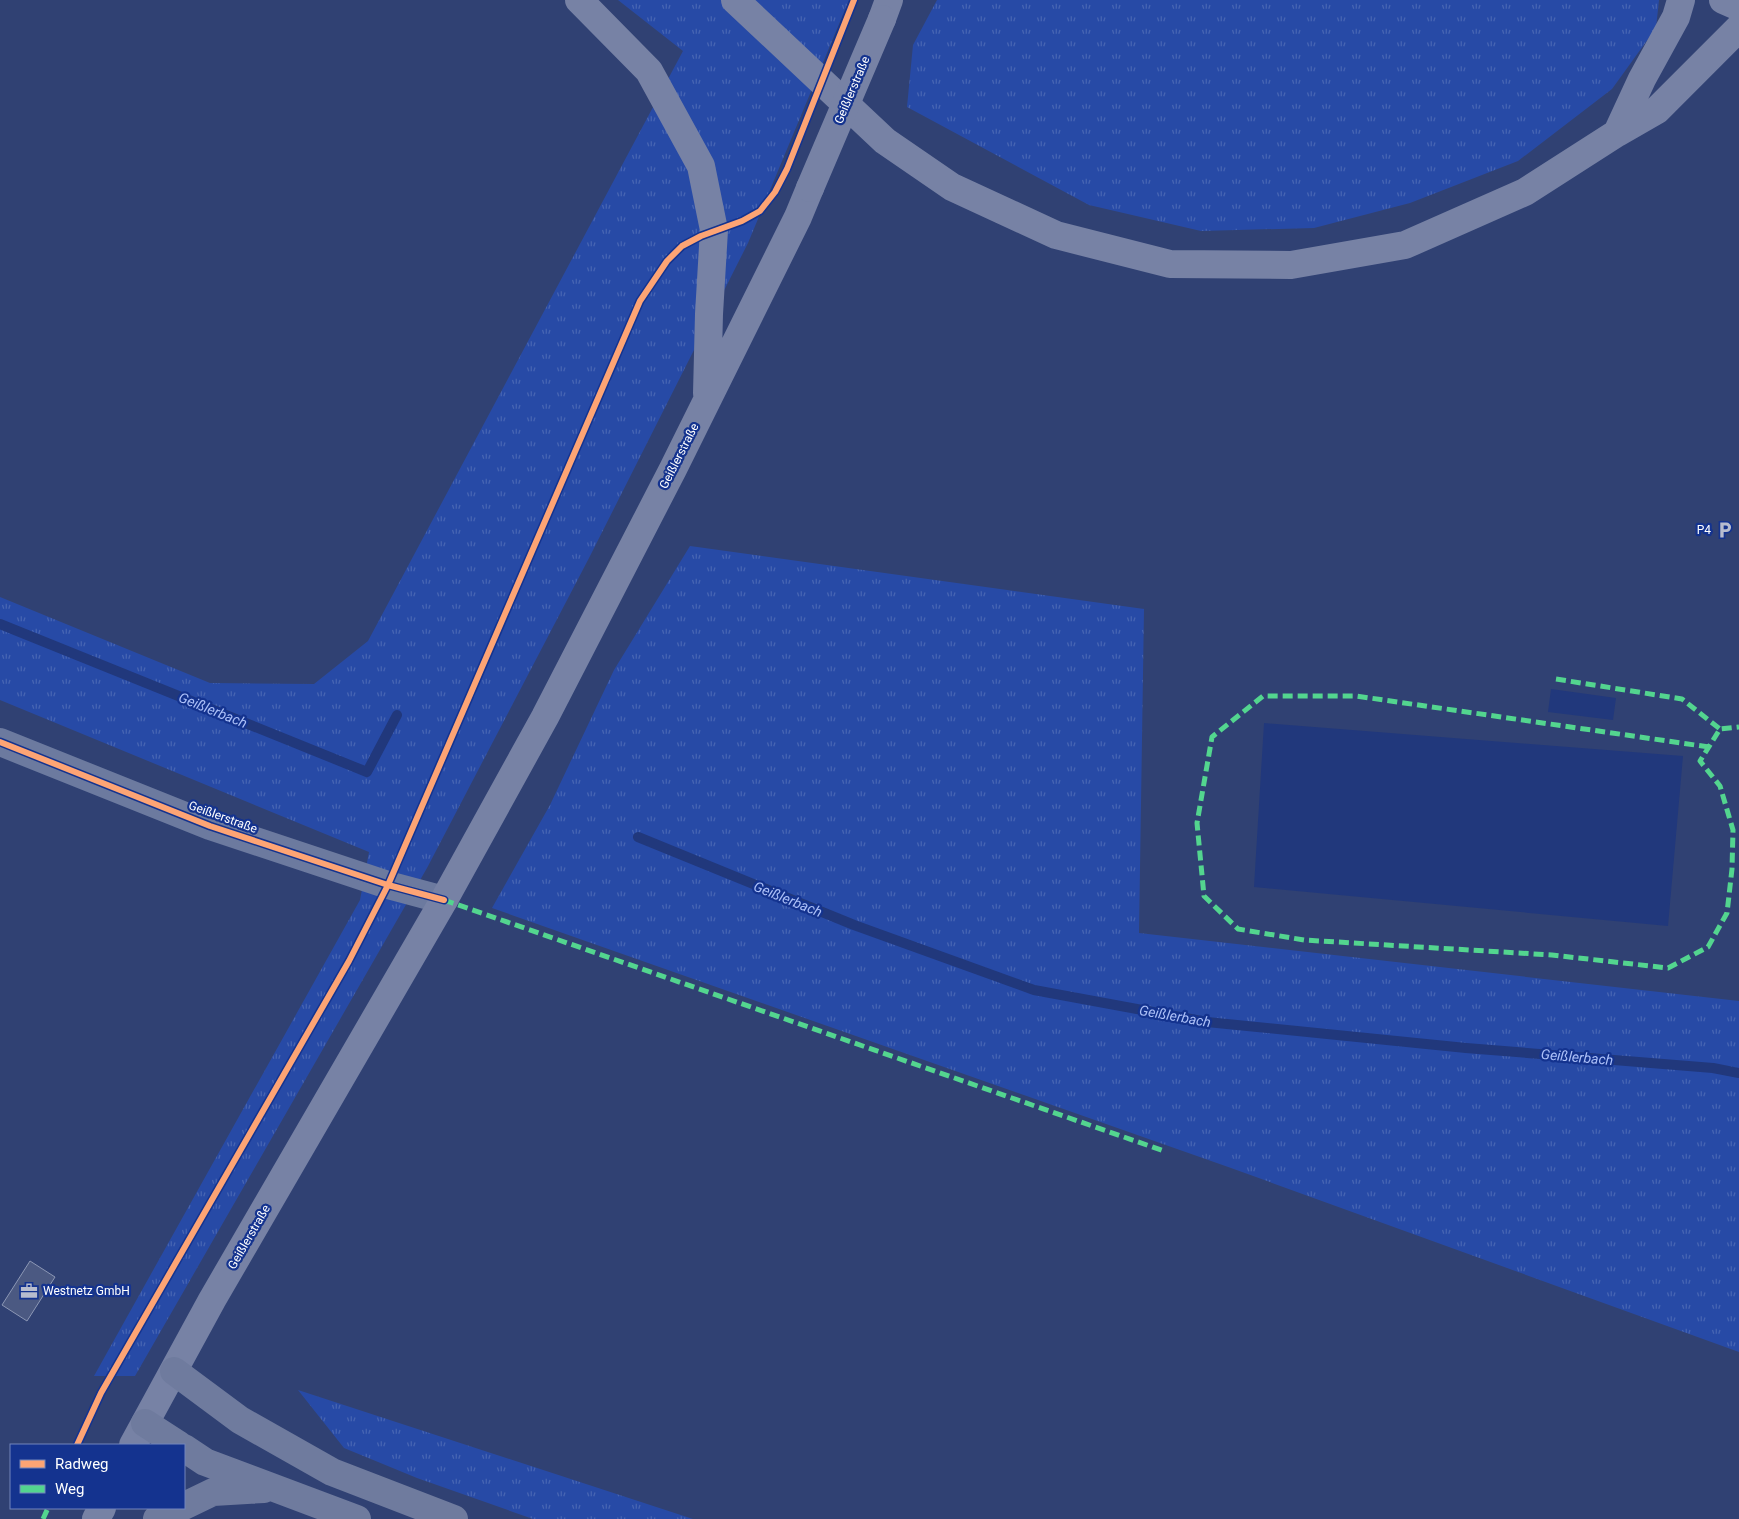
<svg xmlns="http://www.w3.org/2000/svg" width="1739" height="1519" viewBox="0 0 1739 1519" font-family="Roboto,sans-serif">
<defs>
<pattern id="grass-tufts" width="24" height="20" patternUnits="userSpaceOnUse" patternTransform="scale(1.25)"><rect width="24" height="20" fill="#274aa6"/><path d="M3 7l-1-3M5 7V3M7 7l1-3M15 17l-1-3M17 17v-4M19 17l1-3" fill="none" stroke="#4765b3"/></pattern>
</defs>
<rect width="100%" height="100%" fill="#304173"/>
<path fill="url(#grass-tufts)" d="M618,0H849L748,243L589,558L427,868L135,1376H94L360,900L369,852L0,700V597L210,683L314,684L368,641L683,51Z
M937,0H1659L1656,28L1612,89L1518,161L1410,203L1314,228L1201,231L1089,205L907,107L913,45Z
M690,546L1144,609L1139,933L1739,1001V1352L1231,1168L492,908L550,805L614,670Z
M298,1390L693,1519H533L417,1478L344,1448Z"/>
<path fill="#21387c" d="M1551,689L1616,698L1613,720L1548,712Z
M1264,723L1683,756L1668,926L1254,887Z"/>
<g fill="none" stroke-linecap="round" stroke-linejoin="round">
<path stroke="#21387c" stroke-width="10" d="M0,624L367,772L397,715
M638,837L854,925L1034,990L1207,1022L1466,1048L1713,1068L1739,1073"/>
</g>
<path fill="#4b5982" stroke="#8c97b5" d="M30,1261L55,1277L27,1321L2,1305Z"/>
<g fill="none" stroke-linecap="round" stroke-linejoin="round">
<path stroke="#6c7a9f" stroke-width="28" d="M0,742L210,826L388,885L444,900"/>
<path stroke="#7782a5" stroke-width="28" d="M579,0L649,71L701,166L714,230L709,314L707,393
M735,0L885,141L952,187L1056,235L1170,264L1291,265L1405,245L1525,192L1617,133L1657,110L1739,28
M1723,0L1739,7
M882,19L889,0
M1617,133L1642,79L1676,17L1681,0
M133,1445L212,1300L444,900L545,717L673,469L798,217L810,188
M96,1519L102,1508"/>
<path stroke="#6f7b9e" stroke-width="28" d="M174,1371L240,1420L332,1472L454,1519
M145,1423L179,1445
M184,1448L205,1462L357,1519
M184,1506L213,1492L264,1489
M157,1519L180,1508"/>
<path stroke="#7782a5" stroke-width="28" d="M810,188L882,19"/>
<path stroke="#53d58f" stroke-width="5" stroke-dasharray="10 5" stroke-linecap="butt" d="M1556,679L1682,699L1720,729
M1709,747L1356,696H1263L1212,737L1197,823L1204,896L1238,929L1304,940L1552,955L1668,968L1708,947L1727,913L1732,869L1733,830L1720,786L1700,761L1720,729L1739,727
M444,900L1164,1151
M43,1519L48,1508"/>
<g stroke="#14338f" stroke-width="9">
<path id="cycleway" d="M0,742L210,826L388,885L444,900
M77,1445L101,1393L349,961L388,885L640,301L667,261L682,246L701,236L742,221L760,211L775,192L787,169L854,0"/>
</g>
<use href="#cycleway" stroke="#fda474" stroke-width="6"/>
</g>
<defs>
<g id="parking-bare" transform="scale(1.35)"><path d="M-3.5-5.5H1a3.5 3.5 0 0 1 0 7H-1V5.5H-3.5ZM-1-3.4V-.6H.8a1.4 1.4 0 0 0 0-2.8Z" fill="#b7bcce" stroke="#14338f" stroke-width="2.5" paint-order="stroke"/></g>
<g id="office-bare" transform="scale(1.35)"><path d="M-6-3h4V-5.5h4V-3h4V5H-6ZM-1-4.5V-3h2v-1.5ZM-6 0V1H6V0Z" fill="#b7bcce" stroke="#14338f" stroke-width="2.5" paint-order="stroke"/></g>
</defs>
<g fill-rule="evenodd">
<use href="#parking-bare" x="1725" y="530"/>
<use href="#office-bare" x="29" y="1291"/>
</g>
<g text-anchor="middle" dominant-baseline="central" stroke-width="4.5" stroke-linejoin="round" paint-order="stroke">
<g font-size="12" fill="#fff" stroke="#14338f">
<text transform="translate(852 90) rotate(-67)">Geißlerstraße</text>
<text transform="translate(679 456) rotate(-63)">Geißlerstraße</text>
<text transform="translate(223 817) rotate(20)">Geißlerstraße</text>
<text transform="translate(249 1237) rotate(-60)">Geißlerstraße</text>
</g>
<g font-size="12" fill="#fff" stroke="#14338f" text-anchor="end">
<text x="1711" y="530">P4</text>
<text x="43" y="1291" text-anchor="start">Westnetz GmbH</text>
</g>
<g font-size="14" font-style="italic" fill="#acc0f8" stroke="#14338f">
<text transform="translate(213 710) rotate(22)">Geißlerbach</text>
<text transform="translate(788 899) rotate(22)">Geißlerbach</text>
<text transform="translate(1175 1016) rotate(10)">Geißlerbach</text>
<text transform="translate(1577 1057) rotate(5)">Geißlerbach</text>
</g>
</g>
<rect x="10" y="1444" width="175" height="65" fill="#14338f" stroke="#7285bc"/>
<rect x="20" y="1460" width="25" height="8" fill="#fda474" stroke="#7285bc"/>
<text x="55" y="1469" font-size="15" fill="#ffffff">Radweg</text>
<rect x="20" y="1485" width="25" height="8" fill="#53d58f" stroke="#7285bc"/>
<text x="55" y="1494" font-size="15" fill="#ffffff">Weg</text>
</svg>
